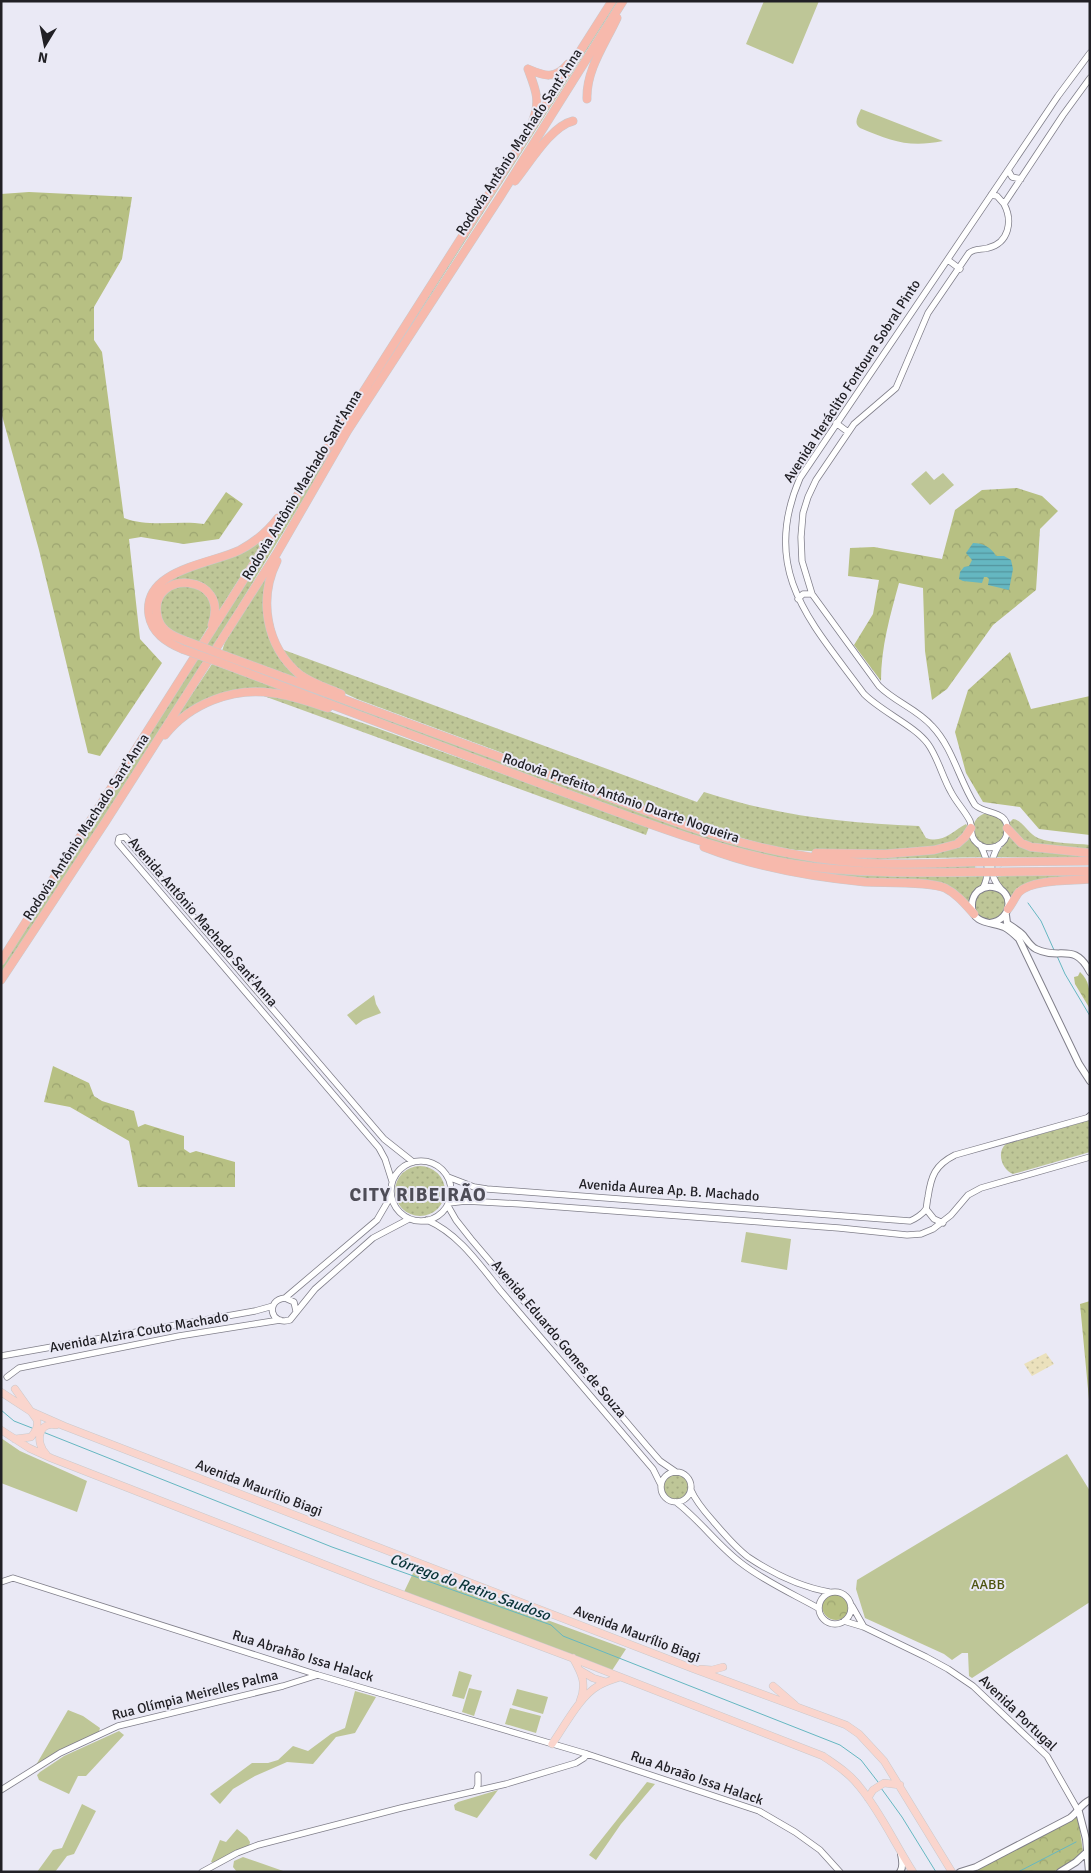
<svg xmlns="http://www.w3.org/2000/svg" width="1091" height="1873" viewBox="0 0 1091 1873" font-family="Signika,sans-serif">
<defs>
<pattern id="grass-dots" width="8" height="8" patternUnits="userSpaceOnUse" patternTransform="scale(1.25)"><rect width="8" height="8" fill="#bec697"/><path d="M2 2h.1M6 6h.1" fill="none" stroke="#a3aa82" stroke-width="1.8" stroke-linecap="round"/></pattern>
<pattern id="forest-crowns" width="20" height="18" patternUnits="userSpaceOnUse" patternTransform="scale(1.25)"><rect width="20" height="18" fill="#b7c083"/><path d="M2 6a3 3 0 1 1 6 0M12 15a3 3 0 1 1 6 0" fill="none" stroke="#9da571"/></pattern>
<pattern id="sand-dots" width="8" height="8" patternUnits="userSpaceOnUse" patternTransform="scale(1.25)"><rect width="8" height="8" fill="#ebe1bc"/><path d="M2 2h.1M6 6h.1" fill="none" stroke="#c9c1a1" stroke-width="1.8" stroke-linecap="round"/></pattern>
<pattern id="water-rules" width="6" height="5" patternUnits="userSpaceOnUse" patternTransform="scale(1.25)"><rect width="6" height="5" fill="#65b7c1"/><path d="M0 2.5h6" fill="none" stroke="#53949d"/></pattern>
</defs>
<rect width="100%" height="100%" fill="#eae9f5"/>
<path fill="url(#grass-dots)" d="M614,1H618L355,414L213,648L205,645Z
M270,530L217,614C215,607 214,596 210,590C198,572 177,584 162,590L156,620L195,648L194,650C184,647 163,638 157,629C145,610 155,588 173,577C186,569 203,568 217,561C235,552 253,541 270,530Z
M267,574L265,588L280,654L320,687L222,651L225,642Z
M176,585L201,588L212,603L211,622L199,642C190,639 177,637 169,630C161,623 155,604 164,594C167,591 173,588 176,585Z
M284,650L697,802L704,792C779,816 841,823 919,826L926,838C942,844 953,831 966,824L968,827L966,833L949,845L902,850L824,852L795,850L766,845L691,823L357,699L302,673L282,651Z
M224,658L690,831L795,857L975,865V868C914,870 854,871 793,861C711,847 634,814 556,785C445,745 333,703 222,661Z
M197,659L205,661L1,976V966Z
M212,664L301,697L229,693L172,724Z
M269,694L305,703L374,727L649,827L646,835L261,695Z
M973 829a16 16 0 1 1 32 0a16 16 0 1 1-32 0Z
M1013,819C1023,820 1028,834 1038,838C1053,844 1074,843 1090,845V850L1024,843L1010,826L1009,823Z
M969,835L984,857L878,859L851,858L940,852Z
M1009,835L1014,840L1090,855V857H995L1006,842Z
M790,868C855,878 919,877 984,876V883L970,906L949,887L864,880L810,873Z
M1090,875V877L1035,882L1010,901L996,878L999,876Z
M974 905a16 16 0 1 1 32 0a16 16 0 1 1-32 0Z
M1090,1120V1152L1013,1174C1002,1170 996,1152 1006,1144Z
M395 1191a25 25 0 1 1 50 0a25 25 0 1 1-50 0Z
M663 1487a13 13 0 1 1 26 0a13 13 0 1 1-26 0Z"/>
<path fill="url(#forest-crowns)" d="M29,192L132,197L122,259L94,307V340L102,352L124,518C150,528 178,520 204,524L226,492L243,504L219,539L184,544L141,537L129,539L140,639L162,663L100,756L88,753L39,550L1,412V194Z
M1017,488L1042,496L1058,511L1040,529L1036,590L993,625L947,689L932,700L925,651L923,588L899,583C890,616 881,647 881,681L854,645L873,614L879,580L848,576L850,548L874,547L942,559L955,510L982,490Z
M1010,652L1031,709L1090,696V835L1039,829L1020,807L983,802L966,773L955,732L968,690Z
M1080,972C1091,982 1090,995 1090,1009L1075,984L1074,977L1078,976Z
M53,1066L89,1083L94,1096L102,1101L134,1111L138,1127L145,1124L184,1136V1149L190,1153L196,1151L235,1162V1187H138L129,1141L70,1107L44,1102Z
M1090,1301V1410L1080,1304Z
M822 1606a14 14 0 1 1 28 0a14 14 0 1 1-28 0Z
M1078,1816L1083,1852L1067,1865L1053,1872H973Z"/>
<path fill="url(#sand-dots)" d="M1046,1353L1054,1364L1032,1376L1024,1364Z"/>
<path fill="#bec697" d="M764,1H819L793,64L746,44Z
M861,109L943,141C908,148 892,141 860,128C853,123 858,116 861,109Z
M926,471L934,480L943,473L954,485L930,505L911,484Z
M374,995L376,1004L381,1013L363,1020L356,1025L347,1015Z
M746,1232L791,1239L787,1270L741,1262Z
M1,1438L20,1451L87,1481L77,1512L1,1483Z
M1067,1454L1090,1491V1602L972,1678L969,1676L968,1653H962L952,1660L944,1654L865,1618L856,1589L857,1580Z
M414,1571L626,1649L611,1672L404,1592Z
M459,1671L472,1675L464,1699L452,1696Z
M469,1688L482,1691L474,1716L462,1712Z
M517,1689L548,1697L543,1714L512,1705Z
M355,1691L376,1697L355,1733L336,1737L313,1764L287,1762L255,1776L233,1789L220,1804L210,1794L252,1763H268L278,1760L293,1746L308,1751L331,1734L345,1728Z
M510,1708L541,1716L536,1733L505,1724Z
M68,1710L83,1716L100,1728L98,1735L36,1765Z
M119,1731L124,1735L86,1776H78L69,1794L39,1780L37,1775L40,1772L64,1756Z
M647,1782L655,1784L621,1824L596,1860L589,1855Z
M498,1790L477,1818L455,1810L454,1805L458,1802Z
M82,1804L96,1811L74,1854L67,1856L55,1872H37L53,1850L62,1848Z
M237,1829L247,1837L250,1842L249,1847L214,1863L211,1862L220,1840L226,1842Z
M243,1857L286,1872H237L233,1867L234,1861Z"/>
<path fill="url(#water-rules)" d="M973,543C983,543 991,547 996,556H1004L1011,560L1013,569L1009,590L988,585L989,579L987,577H984L982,583L963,581L959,579L960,572L964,567L969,566L972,560L966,553Z"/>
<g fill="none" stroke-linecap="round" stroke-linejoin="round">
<path stroke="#65b7c1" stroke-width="1" d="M1028,903L1041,921L1054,950
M1057,956L1065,974L1090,1016
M1,1410L14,1421L32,1428
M43,1432L332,1547L551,1625L563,1636L840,1745L861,1760L878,1782
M881,1788L902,1817L936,1872
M1018,1872L1076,1842"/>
<g stroke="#807f8a" stroke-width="7">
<path id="tertiary" d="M1090,53L1058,96L800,478C759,572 812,623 864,694C882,712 915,726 928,744C938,758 942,776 951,792C956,802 965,811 970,821C973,828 969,836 976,842C981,848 990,849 997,846C1003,843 1007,838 1007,831C1009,810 986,815 975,805C959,780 953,748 932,726C917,709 895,702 879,686L812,594L802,561L801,537L803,513L808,497L816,480L854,424L896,388L928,313L969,253C975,248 981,250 988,248C1009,243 1013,221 1004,204L1063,115L1090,78
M1008,170L1012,177L1021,179
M991,195L997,196L1004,204
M948,260L960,269
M836,423L848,432
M798,599L803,594H812
M980,845C988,859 990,874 983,888
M999,845C989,861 989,876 1001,889
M391 1191a30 30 0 1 1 60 0a30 30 0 1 1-60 0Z
M448,1177L474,1187L487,1189L910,1221C915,1219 923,1214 926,1209C927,1206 927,1200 928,1197C931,1176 935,1165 955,1155L1090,1117
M392,1181L385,1159L379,1148L118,843L119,838L125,837L384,1139L413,1162
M449,1203L466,1201L521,1204L839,1228L907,1235L921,1234L933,1229L951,1215L968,1195L981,1188L1090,1157
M448,1206L456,1220L471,1239L646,1445L660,1461L676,1472
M926,1209L934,1219L943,1223
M427,1220C459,1234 479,1264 500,1290L653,1469L661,1485
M285,1298L377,1220L391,1196
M296,1311L294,1302L285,1298C265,1300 270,1326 290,1320L315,1289L373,1238L409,1219
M1,1356L255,1311L273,1306
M7,1377L19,1368L179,1336L280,1320
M661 1487a15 15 0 1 1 30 0a15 15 0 1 1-30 0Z
M691,1490C696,1502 705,1512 713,1521C724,1534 735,1547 748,1557C772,1573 801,1587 829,1592
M676,1502C700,1520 717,1545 741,1563C764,1581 793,1594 818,1608
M1,1582L13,1578L318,1675L587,1754L759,1811L795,1832L820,1850L840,1872
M819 1608a16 16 0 1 1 32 0a16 16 0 1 1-32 0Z
M852,1606L864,1627
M844,1621L864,1627L926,1657L948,1669L973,1686L1047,1756L1079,1812
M1,1790L60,1753L118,1726L283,1686L318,1675
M476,1790L478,1785V1775
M202,1872L237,1853L258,1845L401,1808L506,1784L576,1763L584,1758L587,1754"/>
</g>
<g stroke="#807f8a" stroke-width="8">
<path id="secondary" d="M1006,915L1007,923C1012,927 1018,930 1023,935C1027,940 1030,946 1036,949C1060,961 1074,941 1090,972
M990,923C1013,920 1015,890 993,887C988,886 982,888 978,891C974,895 972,900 972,905C971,924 992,922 1004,927C1010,930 1014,934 1019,939L1079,1064L1090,1081
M1089,1117L1090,1116
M1079,1812L1086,1839L1089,1872
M900,1872C904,1867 902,1859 901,1854
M960,1872L976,1867L1070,1818C1078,1812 1081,1804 1090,1800
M1060,1872L1076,1862L1089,1850"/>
</g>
<g stroke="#cac9cb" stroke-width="8">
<path id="primary" d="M1,1392L30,1411L64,1426L694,1669L846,1725L859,1734L884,1761L952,1872
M1,1430L29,1448L51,1458L372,1583L572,1658L823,1756C836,1765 849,1773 859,1786C880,1811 895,1844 913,1872
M15,1439L31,1437C36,1431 38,1427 37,1420L15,1389
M46,1454C35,1443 38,1421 56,1425
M573,1658C582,1674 587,1684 580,1701
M701,1669L712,1670L723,1667
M581,1671L593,1678L606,1682
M773,1686L795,1705
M552,1744C564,1727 580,1696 598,1686C604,1682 612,1680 620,1677
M868,1798L873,1790L884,1783L900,1785"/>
</g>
<g stroke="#cac9cb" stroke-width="9">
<path id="motorway" d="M528,69C544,76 555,80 568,64
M528,69C535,88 541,100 533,120
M587,99C586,70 605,44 617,18
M515,181C529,164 551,126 573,121
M277,561C258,599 266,646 299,674C311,683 327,688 341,694
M186,641C172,636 159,630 157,614C150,569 231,573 212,625
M182,649C166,642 152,633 149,615C142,569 212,564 240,550C255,542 268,531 278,518
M226,656L684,825C742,845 802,859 864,863C901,865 938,863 975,862
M221,663C329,703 436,745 544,785C626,815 707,849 793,864C854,874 914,873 975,872
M165,735C190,704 232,687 272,693C291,695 310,702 328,708
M1007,828L1021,843L1031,847L1090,853
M704,847C755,867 811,877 865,882C885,883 929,881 945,888C957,894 965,904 974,914
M816,853L885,854L934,850L957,844L965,837L971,828
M1002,862L1090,861
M1001,872L1090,871
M1008,909C1012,904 1015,897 1019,892C1033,879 1071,881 1090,879
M1,961L612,1
M1,980L106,821L277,553L348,430L500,197L623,1"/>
</g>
<use href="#tertiary" stroke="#fff" stroke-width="5.5"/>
<use href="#secondary" stroke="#fff" stroke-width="6"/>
<use href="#primary" stroke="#fad5cd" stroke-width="7"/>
<use href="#motorway" stroke="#f7b9ac" stroke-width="8"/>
<g stroke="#cac9cb" stroke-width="9" stroke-linecap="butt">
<path id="motorway-bridge" d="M186,641L226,656
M182,649L221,663
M975,862H1002
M975,872H1001"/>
</g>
<use href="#motorway-bridge" stroke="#f7b9ac" stroke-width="8"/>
</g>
<g text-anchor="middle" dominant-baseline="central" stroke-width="4" stroke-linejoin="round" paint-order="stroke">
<g font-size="14" fill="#212025" stroke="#eae9f5">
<text transform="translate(519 142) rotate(-57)">Rodovia Antônio Machado Sant'Anna</text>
<text transform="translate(852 381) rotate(-57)">Avenida Heráclito Fontoura Sobral Pinto</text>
<text transform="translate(302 485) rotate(-59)">Rodovia Antônio Machado Sant'Anna</text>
<text transform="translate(621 798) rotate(19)">Rodovia Prefeito Antônio Duarte Nogueira</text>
<text transform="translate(86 827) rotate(-57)">Rodovia Antônio Machado Sant'Anna</text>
<text transform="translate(203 922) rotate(49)">Avenida Antônio Machado Sant'Anna</text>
<text transform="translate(669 1190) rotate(4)">Avenida Aurea Ap. B. Machado</text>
<text transform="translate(139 1332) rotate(-10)">Avenida Alzira Couto Machado</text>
<text transform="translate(559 1339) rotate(50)">Avenida Eduardo Gomes de Souza</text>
<text transform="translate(259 1488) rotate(21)">Avenida Maurílio Biagi</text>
<text transform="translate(637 1634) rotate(21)">Avenida Maurílio Biagi</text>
<text transform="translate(303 1656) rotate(17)">Rua Abrahão Issa Halack</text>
<text transform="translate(195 1695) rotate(-14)">Rua Olímpia Meirelles Palma</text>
<text transform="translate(1018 1713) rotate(44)">Avenida Portugal</text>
<text transform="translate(697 1778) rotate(19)">Rua Abraão Issa Halack</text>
</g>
<g font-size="14" fill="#4f5510" stroke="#eae9f5">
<text x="988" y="1584">AABB</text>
</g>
<g font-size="15" font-style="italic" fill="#093337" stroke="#eae9f5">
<text transform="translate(470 1587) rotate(20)">Córrego do Retiro Saudoso</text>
</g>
<g font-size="19" font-weight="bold" letter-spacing="1" fill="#4e4d57" stroke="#eae9f5">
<text x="418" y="1195">CITY RIBEIRÃO</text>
</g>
</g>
<rect width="1091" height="1873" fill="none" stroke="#212025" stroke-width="5"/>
<g transform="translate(45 45) rotate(190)" stroke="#eae9f5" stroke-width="4" paint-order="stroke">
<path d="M0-4L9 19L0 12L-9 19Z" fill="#212025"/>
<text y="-8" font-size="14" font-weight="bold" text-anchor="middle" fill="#212025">N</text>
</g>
</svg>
